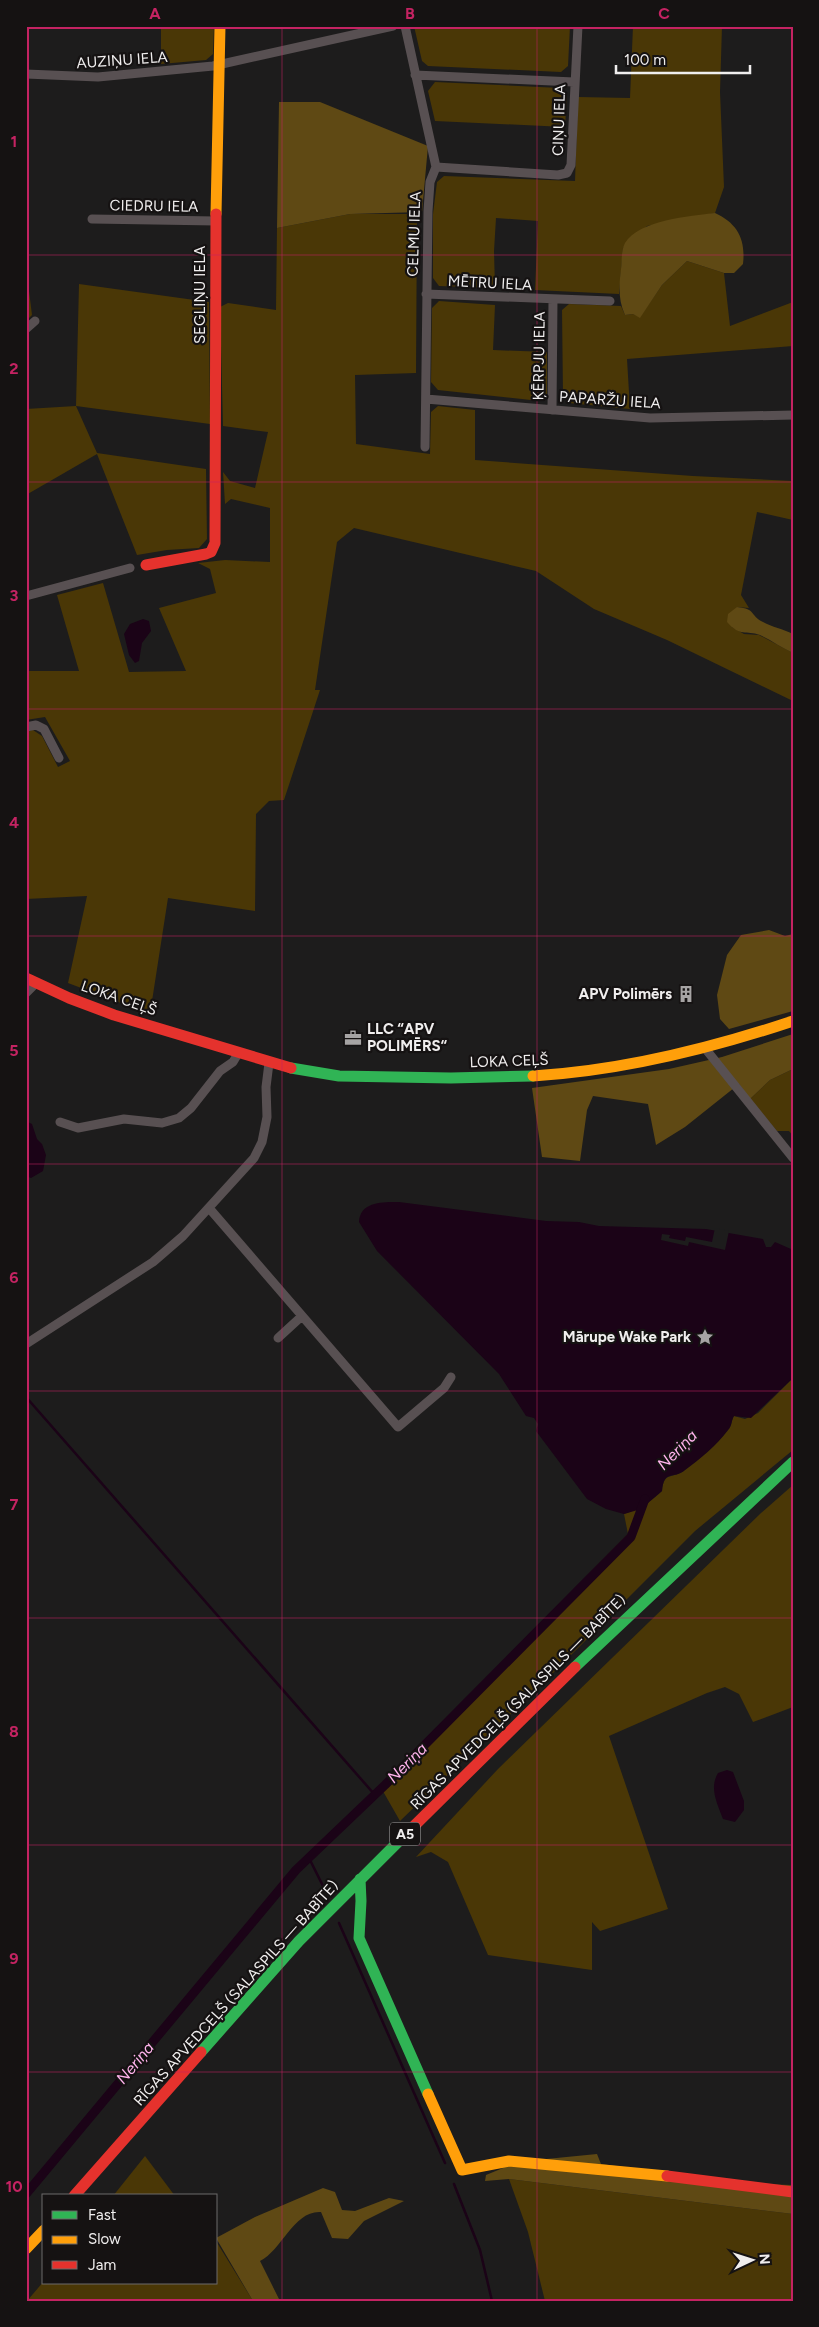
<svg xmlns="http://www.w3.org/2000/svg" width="819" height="2327" viewBox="0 0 819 2327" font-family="Figtree,sans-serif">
<rect width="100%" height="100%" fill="#1d1c1c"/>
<path fill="#4a3706" d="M161,26H214L213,54L206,60L161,64Z
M414,26H570L568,66L561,72L428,66L422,61Z
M633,26H722L720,92L724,187L715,213L647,226L623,248L619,294L535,290L538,221L496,218L494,251L495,288L439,286L433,278V214L437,182L444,176L575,181L578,97L630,98Z
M435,82L560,88L567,95L565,127L435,121L428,91Z
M350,214H417L416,373L355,375L356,444L430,454L431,412L438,406L475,410V460L693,476L793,481V520L757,512L741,595L749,608L737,607L732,627L744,634L759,635L793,653V701L667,640L594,609L536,571L354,528L337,542L315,690H320L284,800L269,801L256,814L255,911L168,898L150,1014L68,983L87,896L26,899V731L33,730L42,736L58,767L70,761L45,717L26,720V671H79L57,595L103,583L129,672L186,671L159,608L216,593L210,569L198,563L225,560L270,562V508L231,499L225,504L223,472L230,481L255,488L268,432L223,426L220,307L228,303L276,310L277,228Z
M687,261L724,273L730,326L793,302V346L627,359L630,409L569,403L563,396L562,310L569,304L621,306L625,315L633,314L640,317L662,285Z
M26,267L32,315L26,321Z
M79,284L209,302L210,424L76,406L97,453L206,469L207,539L199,548L167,550L137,555L97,454L26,495V409L76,406Z
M439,301L495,305L493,350L547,352V395L540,401L438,390L431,382L432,308Z
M793,1069V1136L789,1131H777L750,1099L770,1080Z
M793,1378V1450L695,1531L542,1684L400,1821L380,1786L628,1534L624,1514C640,1509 650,1502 662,1491C664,1470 673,1480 685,1470C701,1458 716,1446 728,1430C732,1426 731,1421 734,1416L745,1419L758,1413Z
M793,1485V1707L753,1722L739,1694L725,1687L707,1693L609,1736L668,1909L600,1931L592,1922V1970L488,1955L448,1862L431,1852L416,1857L498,1769L761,1513Z
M145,2156L175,2196H113Z
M509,2179L793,2214V2301H545L528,2232Z
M216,2241L253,2301H27L44,2281V2283H216Z"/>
<path fill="#5f4914" d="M279,102H320L428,146L422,212L350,214L277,228Z
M715,213C737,223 746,239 743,264L734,273H724L687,261L662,285L640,318L633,314L625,315C618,300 619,285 621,269C622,261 621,250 625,243C639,220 690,216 715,213Z
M737,607C757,609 749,615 763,622C772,627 783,629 793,634V653C782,648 771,640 760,635C746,630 740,637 727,622L728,614Z
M769,930L785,936L793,934V1011L729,1029L720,1019L717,995L727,955L741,935Z
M793,1034V1069L770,1080L750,1099L739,1084L685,1127L656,1145L648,1104L593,1096L587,1110L580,1161L542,1157L532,1088L669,1069L722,1057Z
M597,2154L601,2164L753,2184L793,2185V2214L509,2179L485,2181L486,2175L503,2168L506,2163Z
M323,2188L335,2192L342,2210L355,2211L389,2198L404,2201L364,2221L348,2239L332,2238L321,2212C294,2210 282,2250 260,2261L280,2301H253L216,2238L255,2217Z"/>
<path fill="#1b0317" d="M143,619L149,621L151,631L142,643L139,661L135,663L129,655L124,634L130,624Z
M26,1121L32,1124L37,1139L42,1144L46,1155L43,1171L31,1178L26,1176Z
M399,1202L546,1221L579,1222L599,1226L706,1229L763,1239L766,1247H771L775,1242L791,1249L793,1378L751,1418L734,1416C731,1421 732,1426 728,1430C716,1446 701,1458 685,1470C673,1480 664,1469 662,1491L641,1509L624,1514L606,1509L587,1499L536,1431L538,1424L534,1418L526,1416L499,1374L377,1251L359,1222C360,1201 384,1202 399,1202Z
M727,1770L733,1772L744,1801V1810L735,1822L723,1819C717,1803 709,1788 718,1773Z"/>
<path fill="#1d1c1c" d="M715,1228L729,1231L725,1250L689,1242L688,1246L661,1240L662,1234L670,1235L669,1238L685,1241L686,1237L712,1242Z"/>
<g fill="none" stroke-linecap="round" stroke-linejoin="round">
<path stroke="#1b0317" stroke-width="2.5" d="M26,1397L375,1795
M309,1858L324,1888
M339,1923L445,2163
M454,2184L480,2250L492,2301"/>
<path stroke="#1b0317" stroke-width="9" d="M26,2194L296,1870L385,1785L631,1537L645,1499"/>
<path stroke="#585052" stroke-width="9" d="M405,26L436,167L430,182L428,211L425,447
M26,74L98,77L213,66L393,26
M415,75L574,82
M436,167L558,175L567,173L571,165L578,26
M92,219L216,221
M426,294L610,301
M26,329L35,321
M426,399L650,418L793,415
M552,410L553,299
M26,596L130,568
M26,727L36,725L44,729L59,758
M26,993L36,983
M704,1047L793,1158
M60,1122L78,1128L124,1119L162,1123L179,1118L191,1108L220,1071L233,1062L239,1052
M209,1208L398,1427L444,1388L451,1377
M278,1338L302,1316
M26,1344L153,1262L183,1236L254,1158L262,1142L267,1117L266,1087L269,1063"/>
<path stroke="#30b455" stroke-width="11" d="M291,1068L339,1076L451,1078L533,1076
M575,1667L793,1462
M360,1879L361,1901L359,1938L428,2094
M201,2052L299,1941L412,1828"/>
<path stroke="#ff9f0a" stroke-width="11" d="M216,214L220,26
M533,1076C622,1071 709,1049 793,1021
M428,2094L462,2170L509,2161L667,2176
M26,2249L44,2230"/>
<path stroke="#e5322d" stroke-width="11" d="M146,565L206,554L211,552L215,543L216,214
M26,978L69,998L114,1015L291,1068
M412,1828L575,1667
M667,2176L793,2192
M74,2196L201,2052"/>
</g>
<path fill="none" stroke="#c42362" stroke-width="1" stroke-opacity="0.55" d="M282,26V2301M537,26V2301M26,255H793M26,482H793M26,709H793M26,936H793M26,1164H793M26,1391H793M26,1618H793M26,1845H793M26,2072H793"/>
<defs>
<g id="building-bare" transform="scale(1.35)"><path d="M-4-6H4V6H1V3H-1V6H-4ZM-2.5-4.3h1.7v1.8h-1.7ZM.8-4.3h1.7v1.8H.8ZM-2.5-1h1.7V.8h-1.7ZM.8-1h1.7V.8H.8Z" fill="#a6a4a4" stroke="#151212" stroke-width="2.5" paint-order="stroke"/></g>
<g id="office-bare" transform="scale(1.35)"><path d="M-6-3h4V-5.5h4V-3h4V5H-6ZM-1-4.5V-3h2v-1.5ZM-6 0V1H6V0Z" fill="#a6a4a4" stroke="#151212" stroke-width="2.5" paint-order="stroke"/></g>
<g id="sight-bare" transform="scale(1.35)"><path d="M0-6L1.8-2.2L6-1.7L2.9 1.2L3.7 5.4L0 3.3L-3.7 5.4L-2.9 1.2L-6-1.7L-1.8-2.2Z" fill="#a6a4a4" stroke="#151212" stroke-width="2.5" paint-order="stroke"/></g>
</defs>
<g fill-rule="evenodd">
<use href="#building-bare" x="686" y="994"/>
<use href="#office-bare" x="353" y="1038"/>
<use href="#sight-bare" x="705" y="1337"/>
</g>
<g text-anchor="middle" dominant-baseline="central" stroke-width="4.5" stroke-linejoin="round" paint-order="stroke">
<rect fill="#151212" stroke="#aeacac" stroke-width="1" x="390" y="1822.5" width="30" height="23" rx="4"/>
<g font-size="14" font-weight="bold" fill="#f0eeee">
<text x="405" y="1834">A5</text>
</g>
<g font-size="15" fill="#f0eeee" stroke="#151212">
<text transform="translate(122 60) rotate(-4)">AUZIŅU IELA</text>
<text transform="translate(559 120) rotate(-88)">CIŅU IELA</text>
<text transform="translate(154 206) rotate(1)">CIEDRU IELA</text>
<text transform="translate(414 234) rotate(-88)">CELMU IELA</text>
<text transform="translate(490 283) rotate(3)">MĒTRU IELA</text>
<text transform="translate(200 295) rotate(-90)">SEGLIŅU IELA</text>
<text transform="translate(539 356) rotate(-89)">ĶĒRPJU IELA</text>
<text transform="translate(610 400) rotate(4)">PAPARŽU IELA</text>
<text transform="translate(119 998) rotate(19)">LOKA CEĻŠ</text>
<text transform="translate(509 1061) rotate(-2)">LOKA CEĻŠ</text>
<text transform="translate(518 1702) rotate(-45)">RĪGAS APVEDCEĻŠ (SALASPILS — BABĪTE)</text>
<text transform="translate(236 1993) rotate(-48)">RĪGAS APVEDCEĻŠ (SALASPILS — BABĪTE)</text>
</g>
<g font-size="15" font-weight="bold" fill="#f0eeee" stroke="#151212" text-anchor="end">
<text x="672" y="994">APV Polimērs</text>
<text x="367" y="1029" text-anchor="start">LLC “APV<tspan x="367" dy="17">POLIMĒRS“</tspan></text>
<text x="691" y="1337">Mārupe Wake Park</text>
</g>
<g font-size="16" font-style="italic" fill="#ffb3ec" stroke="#151212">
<text transform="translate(677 1450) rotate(-45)">Neriņa</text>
<text transform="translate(407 1763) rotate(-45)">Neriņa</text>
<text transform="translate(135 2063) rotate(-50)">Neriņa</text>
</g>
</g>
<rect width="819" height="2327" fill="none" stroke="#151212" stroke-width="55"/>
<rect x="42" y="2194" width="175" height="90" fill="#151212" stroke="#6d6a6a"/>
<rect x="52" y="2211" width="25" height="8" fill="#30b455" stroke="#6d6a6a"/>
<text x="88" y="2220" font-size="15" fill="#f0eeee">Fast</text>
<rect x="52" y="2236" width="25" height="8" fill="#ff9f0a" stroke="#6d6a6a"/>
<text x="88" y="2244" font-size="15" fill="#f0eeee">Slow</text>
<rect x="52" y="2261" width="25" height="8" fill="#e5322d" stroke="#6d6a6a"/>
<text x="88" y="2270" font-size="15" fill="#f0eeee">Jam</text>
<g transform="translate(752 2260) rotate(86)" stroke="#151212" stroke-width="4" paint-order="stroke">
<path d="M0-4L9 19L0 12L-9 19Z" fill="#f0eeee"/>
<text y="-8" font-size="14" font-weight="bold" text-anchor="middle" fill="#f0eeee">N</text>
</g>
<path d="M616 65v8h134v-8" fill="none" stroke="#f0eeee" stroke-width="2.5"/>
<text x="624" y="65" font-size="15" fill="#f0eeee" stroke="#151212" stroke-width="4" paint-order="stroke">100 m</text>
<rect x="28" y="28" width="764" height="2272" fill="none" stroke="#c42362" stroke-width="2"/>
<g font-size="16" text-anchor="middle" font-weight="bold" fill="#c42362">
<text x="155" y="19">A</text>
<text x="410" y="19">B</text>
<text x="664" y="19">C</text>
<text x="14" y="147">1</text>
<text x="14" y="374">2</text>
<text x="14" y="601">3</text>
<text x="14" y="828">4</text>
<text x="14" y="1056">5</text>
<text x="14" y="1283">6</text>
<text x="14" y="1510">7</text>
<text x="14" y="1737">8</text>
<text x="14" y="1964">9</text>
<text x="14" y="2192">10</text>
</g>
</svg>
